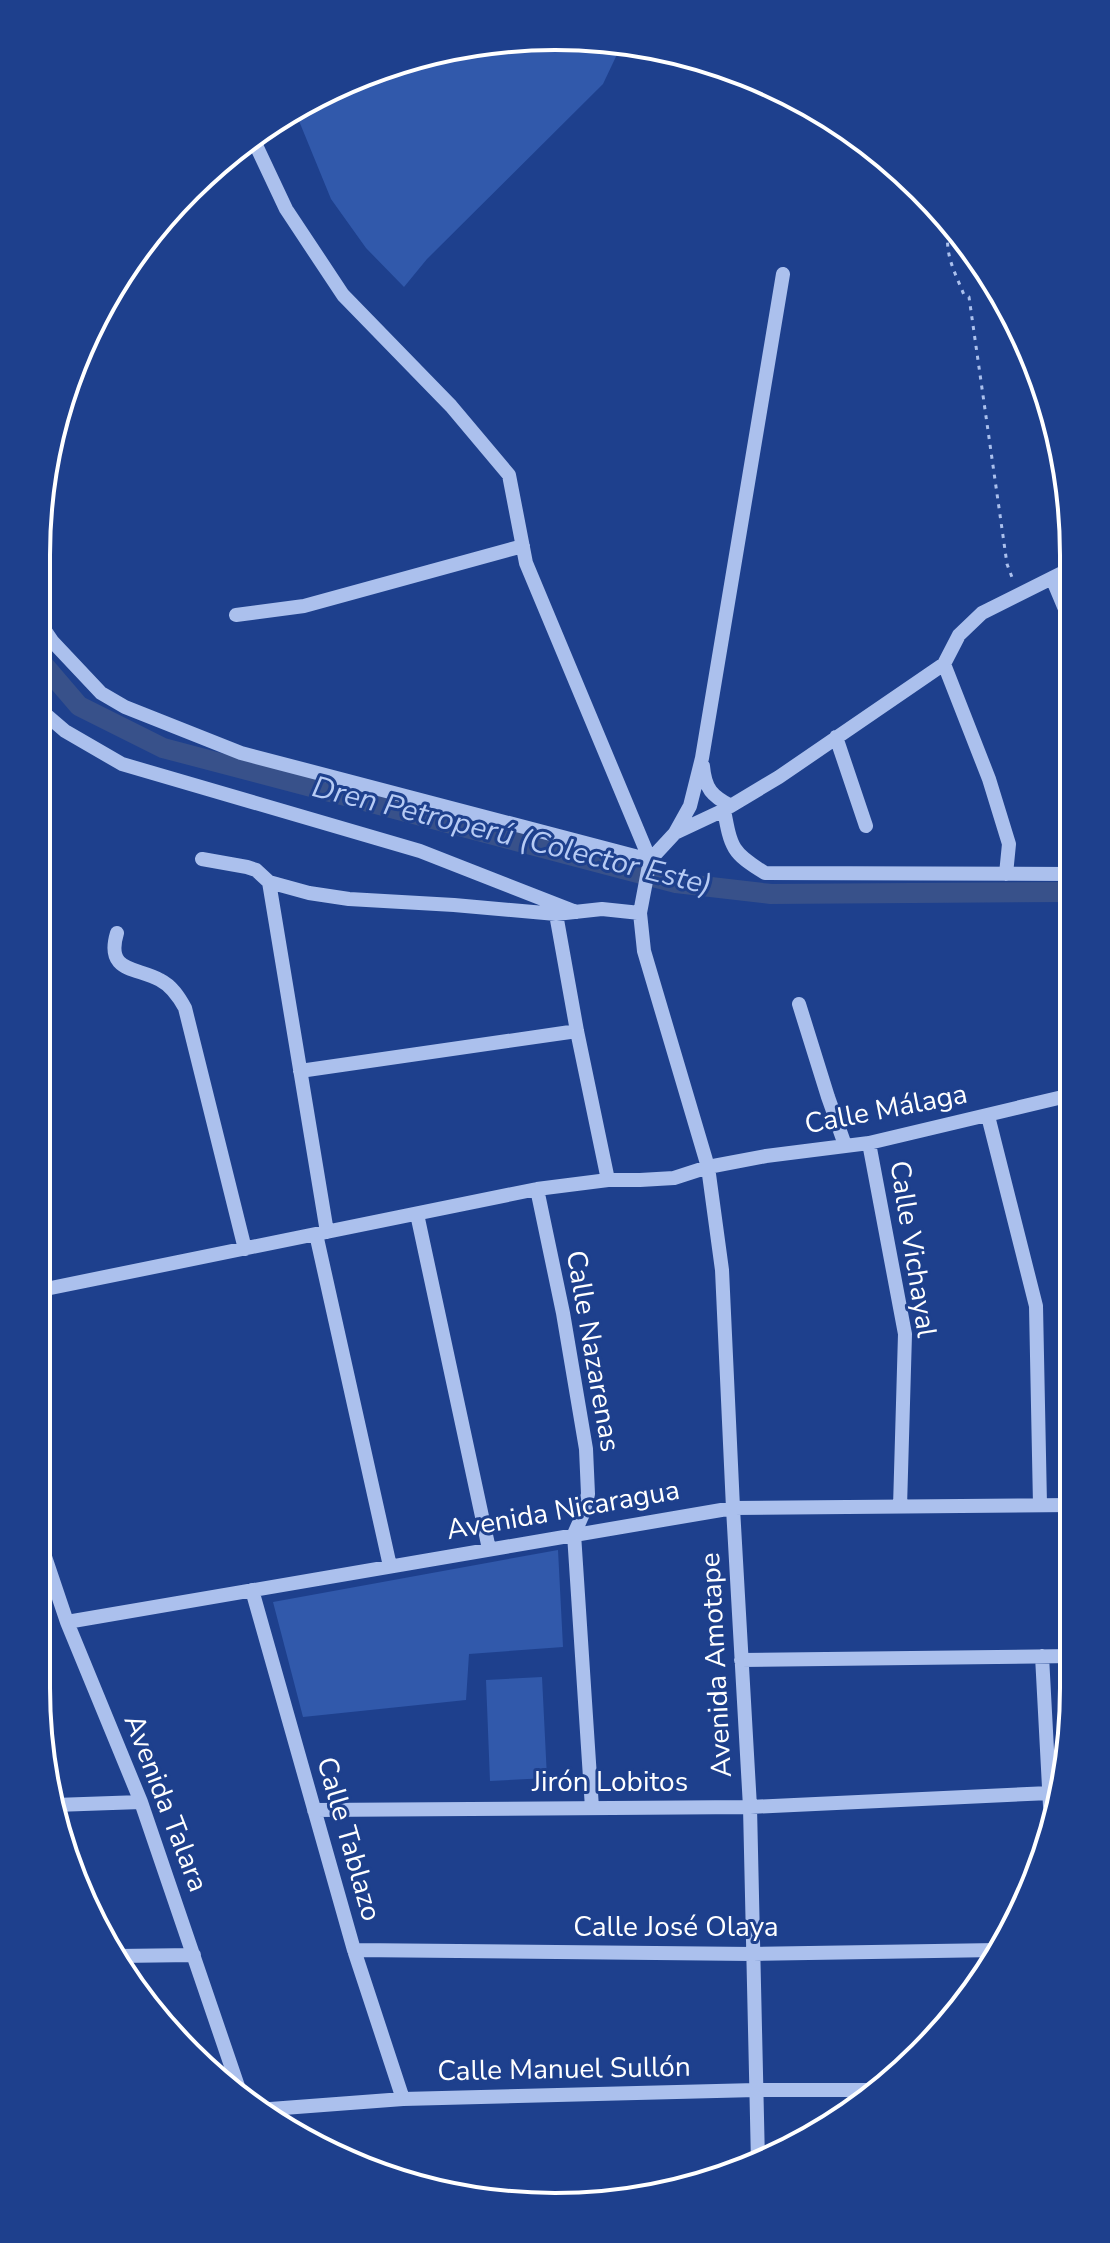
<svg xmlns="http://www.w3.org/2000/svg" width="1110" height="2243" viewBox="0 0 1110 2243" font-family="'Nunito Sans',sans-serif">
<rect width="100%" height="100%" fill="#1e408d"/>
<path fill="#3159ab" d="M588,37L621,46L603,84L427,259L404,287L366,248L331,199L297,116L388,64Z
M558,1550L563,1647L469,1654L466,1700L303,1717L273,1602Z
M542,1677L547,1778L490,1781L486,1680Z"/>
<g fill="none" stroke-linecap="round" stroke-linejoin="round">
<path stroke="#38518a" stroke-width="20" d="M37,657L79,706L163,748L676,883L771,894L1071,892"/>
<path stroke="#abc0ed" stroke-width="3" stroke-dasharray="4 6" stroke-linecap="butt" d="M951,223C941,249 955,272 964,295L969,297L1007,564L1013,580"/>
<path stroke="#abc0ed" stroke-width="14" d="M254,141L286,209L343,295L451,406L509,475L526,563L650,860
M1052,578L1070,621
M236,615L304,606L523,546
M37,619L52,641L101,693L125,707L241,753L650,860
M944,664L989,779L1009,844L1006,874
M37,707L65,731L122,764L420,851L576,912
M836,737L866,826
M703,766C705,789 712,796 731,806
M724,810C731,848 732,853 765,873L1071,874
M675,833L690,806L702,758L783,274
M202,859L247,867L256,870L269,882L309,893L349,899L454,905L556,914L602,909L640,913
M269,882L327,1232
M556,914L577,1031L608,1180
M117,933C105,973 137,967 160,980C172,986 179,997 185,1008L245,1249
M799,1004L828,1097L845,1145
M300,1071L577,1031
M988,1116L1036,1306L1040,1505
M869,1143L905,1334L900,1507
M537,1189L563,1313L586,1449L588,1494L583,1514L574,1534L592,1808
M417,1214L489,1549
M316,1234L390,1566
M36,1291L537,1189L608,1180H640L674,1178L708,1167L766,1156L869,1143L1071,1095
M36,1530L67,1622L141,1802L241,2095
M252,1590L354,1950L403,2099
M67,1622L733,1508L1072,1505
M1042,1656L1050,1806
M741,1660L1073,1656
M55,1805L141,1802
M314,1810L750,1807L1050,1793
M354,1950L753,1954L997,1950
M118,1956L194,1955
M257,2110L403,2099L756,2090H873
M758,2162L750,1807L733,1508L722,1270L708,1167L644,951L640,913L650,860L675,833L724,810L779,777L944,664L959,635L982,613L1070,569"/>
</g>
<g text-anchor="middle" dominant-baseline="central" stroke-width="6" stroke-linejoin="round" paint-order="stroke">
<g font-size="28" fill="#fff" stroke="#1e408d">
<text transform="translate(886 1109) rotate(-11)">Calle Málaga</text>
<text transform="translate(913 1249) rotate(81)">Calle Vichayal</text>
<text transform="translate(593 1351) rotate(80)">Calle Nazarenas</text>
<text transform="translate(563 1510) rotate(-10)">Avenida Nicaragua</text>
<text transform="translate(716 1665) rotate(-93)">Avenida Amotape</text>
<text x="610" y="1782">Jirón Lobitos</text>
<text transform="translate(166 1803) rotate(69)">Avenida Talara</text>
<text transform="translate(349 1839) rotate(74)">Calle Tablazo</text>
<text x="676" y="1927">Calle José Olaya</text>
<text transform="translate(564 2069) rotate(-1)">Calle Manuel Sullón</text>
</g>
<g font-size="30" font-style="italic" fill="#b7cbf4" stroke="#1e408d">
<text transform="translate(512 836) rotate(14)">Dren Petroperú (Colector Este)</text>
</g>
</g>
<path d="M0 0H1110V2243H0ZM555 50H555A505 505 0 0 1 1060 555V1688A505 505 0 0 1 555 2193H555A505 505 0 0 1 50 1688V555A505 505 0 0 1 555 50Z" fill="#1e408d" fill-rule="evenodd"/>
<path fill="none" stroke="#fff" stroke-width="4" d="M555 50H555A505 505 0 0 1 1060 555V1688A505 505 0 0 1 555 2193H555A505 505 0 0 1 50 1688V555A505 505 0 0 1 555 50Z"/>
</svg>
